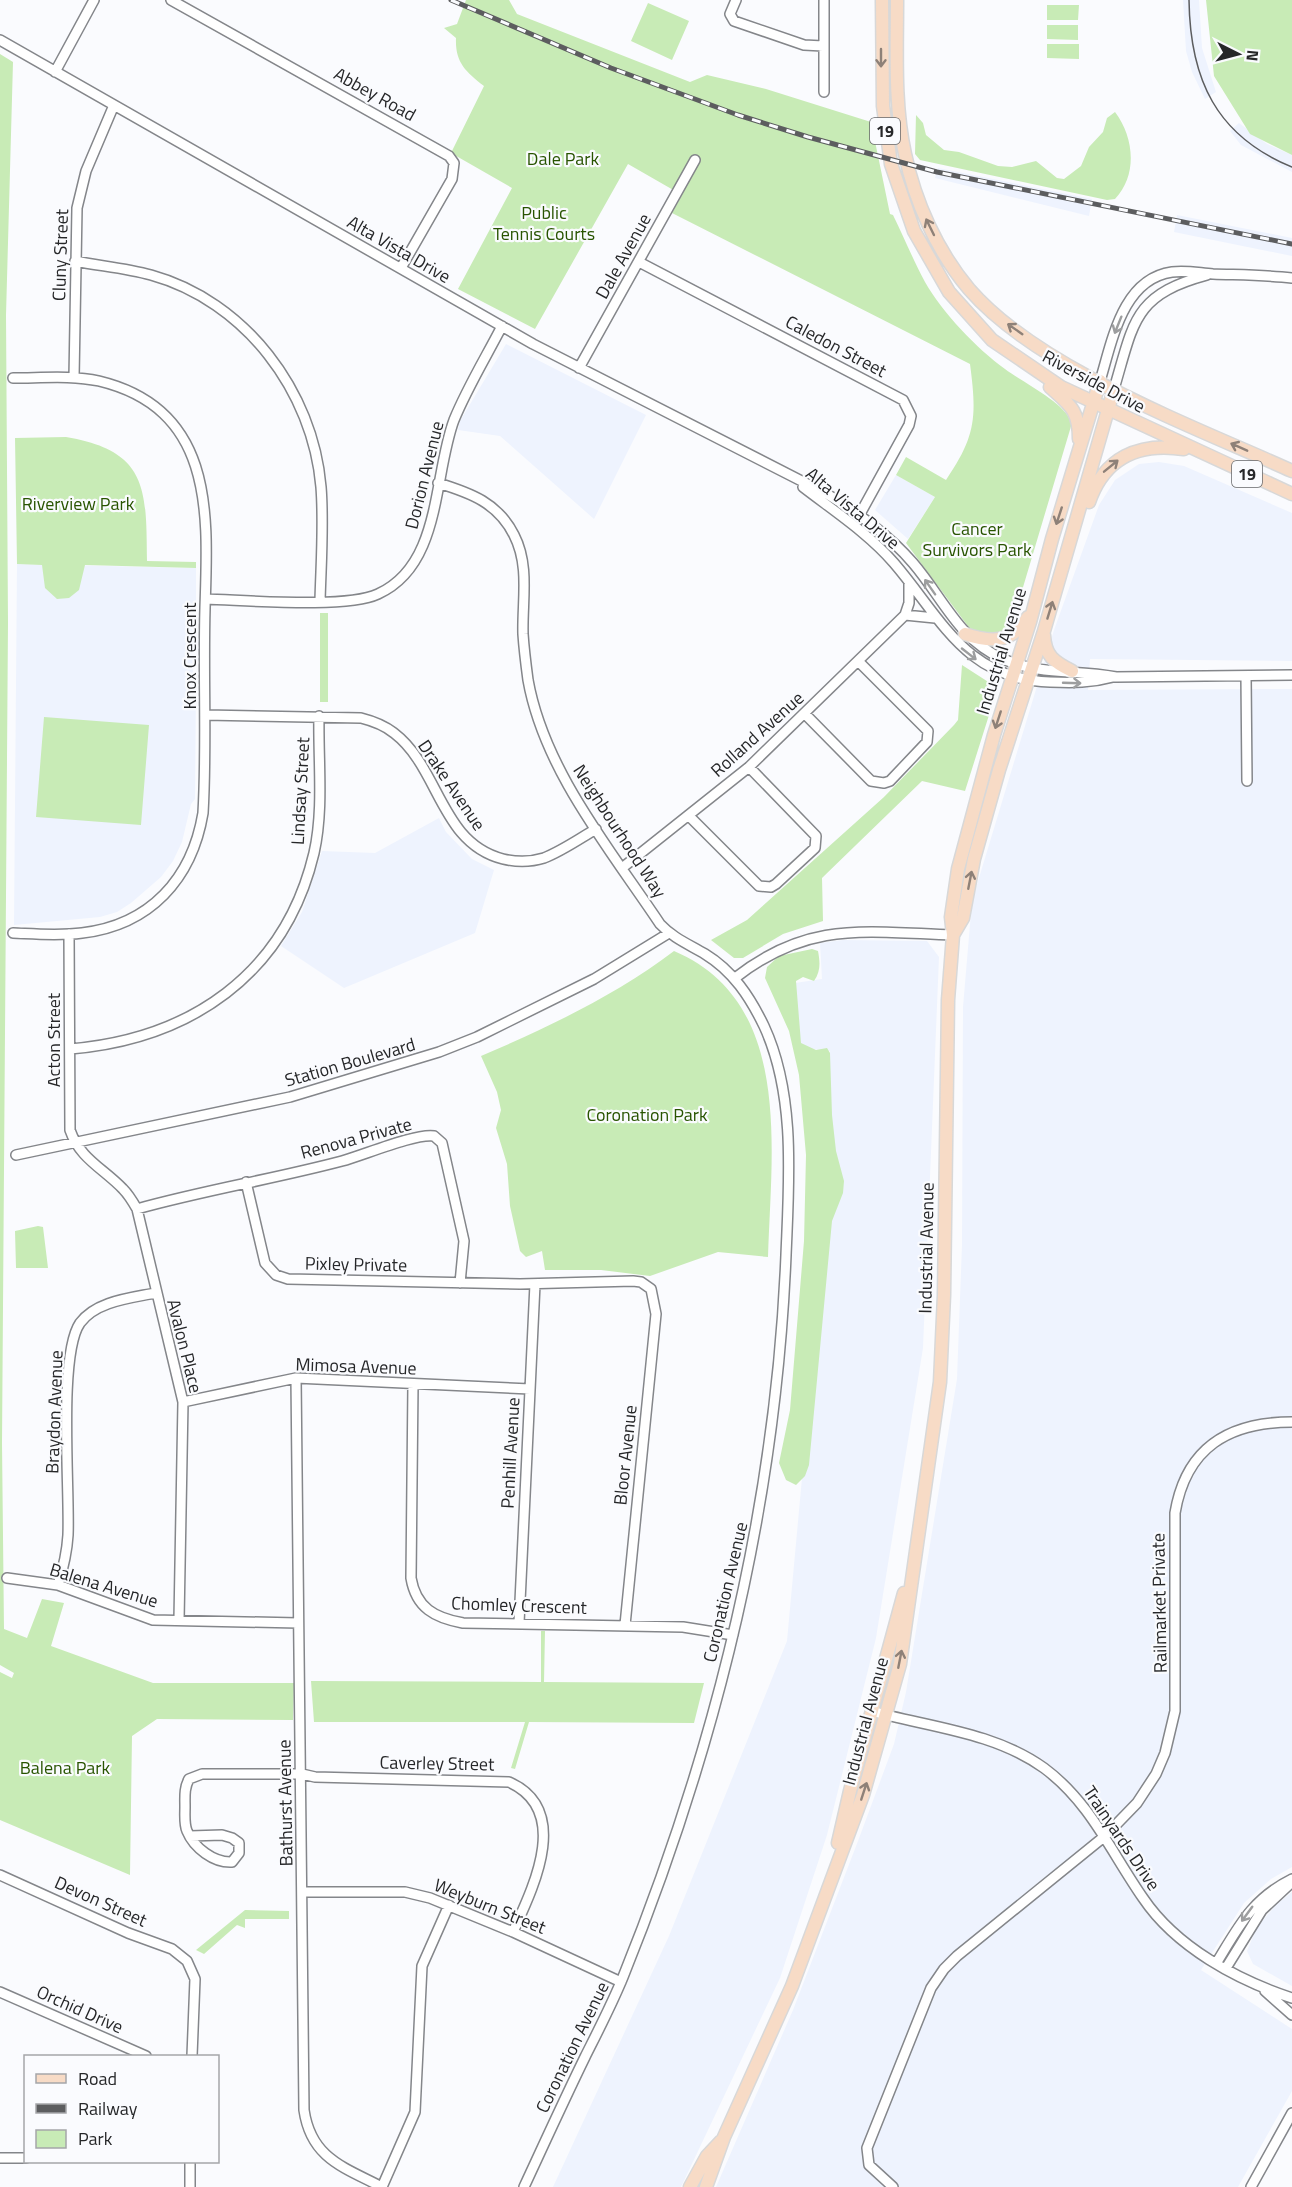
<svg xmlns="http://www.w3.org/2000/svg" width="1292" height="2187" viewBox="0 0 1292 2187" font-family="'Titillium Web',sans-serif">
<rect width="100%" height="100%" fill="#fafbfe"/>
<path fill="#eef3fe" d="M1183,0H1199L1202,48L1216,92L1205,99L1192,72L1186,51Z
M1239,123L1267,144L1292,155V172L1241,145L1230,131Z
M938,168L1092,199L1089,216L935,178Z
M1177,215L1292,238V256L1174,232Z
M506,344L646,415L594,519L500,436L458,430L460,421Z
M1159,462L1184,466L1292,513V661L1090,659L1088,690L1292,689V1867L1271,1879L1244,1903L1201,1970L1292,2029V2091L1238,2187H716L793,2010L858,1841L894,1744L906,1692L957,1379L962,1245L963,1007L972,901L1054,630L1099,505L1115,480L1139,464Z
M896,475L935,497L908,539L875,510Z
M17,564L196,568V618L192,625L193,676L196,682L195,799L191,804L182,842L173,861L161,877L131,903L117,912L100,917L14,925Z
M439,818L446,832L472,859L494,870L475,933L344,988L281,946L302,912L322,851L375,853Z
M843,940L927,941L939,957L923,1348L876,1638L827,1835L780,1978L681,2187H553L669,1936L787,1641L830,1174V1051L801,1048L795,983L822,979L820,943Z
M1292,1892V1986L1253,1964L1247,1951L1257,1927L1276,1905Z"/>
<path fill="#c8ebb6" d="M466,0H509L517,14L690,82L707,75L766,89L871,122L890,214L893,215C904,237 913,260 925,282C942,312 977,349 1005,369C1025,384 1064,402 1072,423L1015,614L1003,632L989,637L970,629L906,543L935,497L896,475L906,457L946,480C976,436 977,417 970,364L672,213L682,195L628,164L535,329L458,289L512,188L451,153L484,86C465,71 455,62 456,38L444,28L457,24Z
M1206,0H1292V155L1250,134L1214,76Z
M648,3L689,21L672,60L631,41Z
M1047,5H1079L1078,20H1047Z
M1047,25H1078V40L1047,39Z
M1047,44H1079V59L1047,58Z
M0,54L13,62L6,315L8,623L2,1443L4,1629L27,1638L42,1599L64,1603L51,1646L153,1683H294L293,1720L157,1719L132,1736L130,1875L0,1820V1672L12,1678L14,1673L0,1665Z
M1115,112C1134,137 1138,175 1115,199L1107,200L920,160L915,154L916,115L923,123L926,135L944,150L959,152L998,166L1012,167L1036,161L1057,178L1064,179L1081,166L1089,147L1103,132L1107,118Z
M66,437C149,451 146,490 147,561L196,562V568L85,565L79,590L69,598L57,599L45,588L42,565L17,564L15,438Z
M320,613H328V702H320Z
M962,665L993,685L996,693L965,791L922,781L822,878L823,921L783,934L743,958H734L711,940L747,920L884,797L954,725L958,720Z
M44,717L149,725L141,825L36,817Z
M812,949L818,951C820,962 821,971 814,981L803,977L796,981L801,1043L816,1050L827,1048L830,1053L832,1115L836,1151L844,1181L843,1193L832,1221L809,1465L805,1476L796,1485L786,1480L779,1463L790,1410L804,1241L806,1155L799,1075L789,1031L765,978L767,967L779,956Z
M674,951C794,1002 771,1150 768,1257L718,1252L650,1276L601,1270H545L542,1251L526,1257L520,1251L510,1206L507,1164L496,1128L501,1110L497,1092L481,1056C549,1027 616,995 674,951Z
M38,1226L43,1227L48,1268H16L15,1231Z
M541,1631H545L544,1682L704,1683L694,1723L529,1722L515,1769L511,1768L525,1722H314L311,1681L541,1682Z
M245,1910L289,1911V1919H245V1928L237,1925L204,1954L196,1950Z"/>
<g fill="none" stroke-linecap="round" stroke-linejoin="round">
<g stroke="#84868a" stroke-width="12">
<path id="minor" d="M171,0L449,156L454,163L452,179L401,268
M736,0L730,14L734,21L804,45L823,46
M0,40L533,344L827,494C859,514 889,535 913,563C943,598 959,640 1003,659C1043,676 1074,669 1116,677L1292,675
M55,72L94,0
M824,92V0
M75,261C100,266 126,268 151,275C245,301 313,391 321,487C324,524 321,563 320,601
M639,262L903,400L911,416L909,425L860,514
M579,368L695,160
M74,378L77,208L86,171L114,105
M1100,381C1112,342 1122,279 1172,272C1186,270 1199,273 1213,274C1240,275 1266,275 1292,278
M1114,389C1134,322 1133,295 1207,275
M438,483C471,493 498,503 514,535C530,566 522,601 523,634C524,649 526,665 528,680C544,770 610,849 660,924C673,938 688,944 705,954C733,971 750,997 764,1026C796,1095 789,1181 786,1255C776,1504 716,1747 623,1977C612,2004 598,2031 585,2057C564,2100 544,2144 524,2187
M803,487C834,511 868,533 894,563C942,619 965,679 1050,682C1073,683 1091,683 1113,677
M206,599C245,600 346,609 378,594C442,565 433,476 454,420C467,388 486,357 502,326
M905,615L935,618
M1246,676L1247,781
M805,714L871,781L884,783L890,781L927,742L928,731L858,661
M205,715L361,718C373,721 384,725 394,733C440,768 440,843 503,859C516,862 531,862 544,858C562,851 579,839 596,829
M689,816L759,886L771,887L776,884L815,848L816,836L749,767
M622,868L749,767L905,615L909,603V584
M13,933C36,934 59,936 82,933C150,925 192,879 203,813C207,745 203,677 205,608C208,514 215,409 99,381C72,375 41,378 13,378
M69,934L70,1130C80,1159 103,1168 123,1189C129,1195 133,1202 137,1209L183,1402L179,1620
M735,978C809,920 866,932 953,935
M70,1049C190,1039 285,975 314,853C324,809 318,761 319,716
M16,1155L290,1097L439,1052L477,1037L594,979L669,933
M246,1182L265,1263L276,1275L288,1279L520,1284L633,1281L641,1282L651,1289L656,1314L625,1625
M137,1209C205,1190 274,1179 342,1161C364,1155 416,1133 434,1136L442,1143L464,1241L460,1283
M296,1378L304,2110C311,2158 343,2167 382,2187
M413,1384L411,1578C416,1608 435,1618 463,1623L683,1627L733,1635
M183,1402L296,1378L530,1389
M7,1578L58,1585L153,1620L298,1623
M58,1585C63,1569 67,1552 68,1535C70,1490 58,1355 80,1323C96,1301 131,1298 155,1293
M519,1623L535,1284
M871,1711C929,1727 994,1732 1044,1768C1090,1802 1111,1852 1143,1898C1176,1947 1237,1980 1292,1998
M190,1836L222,1835L232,1838L239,1843V1853L232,1862C214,1863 194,1848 187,1831C184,1824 185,1815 185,1807C185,1797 184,1788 189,1779L202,1774H302L315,1777L509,1782C572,1810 533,1888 513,1932
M0,1875L128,1933L172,1949L187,1961L195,1979L192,2056
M303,1892H405L430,1898L513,1932L621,1982
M1217,1962C1239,1926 1252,1899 1292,1879
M1226,1968L1262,1910L1290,1884
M1265,1991L1292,2015
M0,1992L146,2056
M0,2158H26
M190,2187V2162
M382,2187L415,2112L422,1966L449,1905
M893,2187L869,2165L867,2148L931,1988L944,1969L957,1956L1105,1836L1137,1803L1156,1774L1165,1753L1175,1711V1513C1186,1447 1229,1422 1292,1422
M1251,2187L1292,2113"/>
</g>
<g stroke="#d8d8d8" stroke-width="15">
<path id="major" d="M882,0L883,106L891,164L914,231L949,292L992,340L1061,387L1292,494
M897,0C897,51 894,104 905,154C915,202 937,251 969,289C1038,369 1195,427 1292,471
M1050,387C1070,405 1079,410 1079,439
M1089,502C1104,458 1138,442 1184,449
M965,634C992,643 1012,643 1028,617
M1044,635C1045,656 1054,662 1072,671
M953,935L963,918L974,859L999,770L1044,631L1114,389
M838,1843L850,1791L904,1593
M690,2187L707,2156L721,2141
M706,2187L724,2137L792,1986L863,1795L900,1664L940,1382L944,1295L948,1000L953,935L951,917L958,869L994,735L1030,622L1052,539L1100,381"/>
</g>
<use href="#minor" stroke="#fff" stroke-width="9"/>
<use href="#major" stroke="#f7dbc6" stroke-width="12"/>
<path stroke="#5c5d5f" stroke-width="1.5" d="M1189,0C1190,79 1216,136 1292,167"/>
<g stroke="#5c5d5f" stroke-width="5">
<path id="rail" d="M451,0L611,68L738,115L808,137L937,172L1292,244"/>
</g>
<use href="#rail" stroke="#fafbfe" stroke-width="3" stroke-dasharray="9" stroke-linecap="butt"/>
</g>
<defs><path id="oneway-shaft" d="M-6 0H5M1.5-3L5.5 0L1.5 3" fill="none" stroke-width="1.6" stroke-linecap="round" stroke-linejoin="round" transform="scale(1.5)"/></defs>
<g stroke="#8e8178">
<use href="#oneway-shaft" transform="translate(881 58) rotate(90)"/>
<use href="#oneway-shaft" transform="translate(930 227) rotate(-116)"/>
<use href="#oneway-shaft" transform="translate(1015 329) rotate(-145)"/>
<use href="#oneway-shaft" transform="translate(1239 447) rotate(-156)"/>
<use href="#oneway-shaft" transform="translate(1111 466) rotate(-39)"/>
<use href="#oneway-shaft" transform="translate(1059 516) rotate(108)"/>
<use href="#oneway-shaft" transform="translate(1050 610) rotate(-73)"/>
<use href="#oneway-shaft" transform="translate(998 720) rotate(108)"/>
<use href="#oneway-shaft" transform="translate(970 880) rotate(-79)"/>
<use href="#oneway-shaft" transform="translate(900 1659) rotate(-79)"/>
<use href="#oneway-shaft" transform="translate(864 1791) rotate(-72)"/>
</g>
<g stroke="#9d9e9f">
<use href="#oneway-shaft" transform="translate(1118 325) rotate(112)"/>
<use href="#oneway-shaft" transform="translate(930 587) rotate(-125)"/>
<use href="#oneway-shaft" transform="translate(969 654) rotate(38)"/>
<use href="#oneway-shaft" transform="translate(1072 683) rotate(2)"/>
<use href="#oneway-shaft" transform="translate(1247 1914) rotate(126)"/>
</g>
<g text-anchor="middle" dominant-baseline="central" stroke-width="4.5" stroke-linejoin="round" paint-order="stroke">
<g fill="#fafbfe" stroke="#666769" stroke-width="1.5">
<rect x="870" y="118" width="30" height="26" rx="4.5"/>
<rect x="1232" y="461" width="30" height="26" rx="4.5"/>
</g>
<g font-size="16" font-weight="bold" fill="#262729">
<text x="885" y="131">19</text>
<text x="1247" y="474">19</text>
</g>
<g font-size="18" fill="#262729" stroke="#fafbfe">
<text transform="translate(375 94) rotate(29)">Abbey Road</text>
<text transform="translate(399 249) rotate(30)">Alta Vista Drive</text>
<text transform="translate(60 255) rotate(-88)">Cluny Street</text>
<text transform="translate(623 256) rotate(-61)">Dale Avenue</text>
<text transform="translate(836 346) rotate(28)">Caledon Street</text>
<text transform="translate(1094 381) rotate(28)">Riverside Drive</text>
<text transform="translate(424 475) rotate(-76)">Dorion Avenue</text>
<text transform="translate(853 508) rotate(40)">Alta Vista Drive</text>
<text transform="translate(1001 651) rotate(-73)">Industrial Avenue</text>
<text transform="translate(189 656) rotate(-90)">Knox Crescent</text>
<text transform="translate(757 734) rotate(-42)">Rolland Avenue</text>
<text transform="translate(452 785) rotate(56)">Drake Avenue</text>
<text transform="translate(300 791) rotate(-87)">Lindsay Street</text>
<text transform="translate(620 831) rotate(57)">Neighbourhood Way</text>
<text transform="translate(53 1040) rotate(-90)">Acton Street</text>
<text transform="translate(350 1062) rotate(-16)">Station Boulevard</text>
<text transform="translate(356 1138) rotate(-15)">Renova Private</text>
<text transform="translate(926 1248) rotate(-89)">Industrial Avenue</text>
<text transform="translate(356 1264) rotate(1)">Pixley Private</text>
<text transform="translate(185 1346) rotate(76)">Avalon Place</text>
<text transform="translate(356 1366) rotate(2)">Mimosa Avenue</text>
<text transform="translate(54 1412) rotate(-88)">Braydon Avenue</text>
<text transform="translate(510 1453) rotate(-87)">Penhill Avenue</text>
<text transform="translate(625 1455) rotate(-84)">Bloor Avenue</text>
<text transform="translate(104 1585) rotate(17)">Balena Avenue</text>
<text transform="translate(725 1592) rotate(-77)">Coronation Avenue</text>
<text transform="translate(1159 1603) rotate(-91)">Railmarket Private</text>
<text transform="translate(519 1605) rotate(2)">Chomley Crescent</text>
<text transform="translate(865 1721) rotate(-75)">Industrial Avenue</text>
<text transform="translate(437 1763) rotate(1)">Caverley Street</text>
<text transform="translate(285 1803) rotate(-91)">Bathurst Avenue</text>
<text transform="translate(1122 1838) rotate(56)">Trainyards Drive</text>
<text transform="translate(101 1901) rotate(24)">Devon Street</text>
<text transform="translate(490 1906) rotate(22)">Weyburn Street</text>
<text transform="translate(80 2009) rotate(24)">Orchid Drive</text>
<text transform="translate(572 2047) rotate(-64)">Coronation Avenue</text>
</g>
<g font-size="18" fill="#285400" stroke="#fafbfe">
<text x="563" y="158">Dale Park</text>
<text x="544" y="212">Public<tspan x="544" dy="21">Tennis Courts</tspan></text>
<text x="78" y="503">Riverview Park</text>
<text x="977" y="528">Cancer<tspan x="977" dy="21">Survivors Park</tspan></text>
<text x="647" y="1114">Coronation Park</text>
<text x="65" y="1767">Balena Park</text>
</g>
</g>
<rect x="24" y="2055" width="195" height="108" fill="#fafbfe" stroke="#a5a6a9" stroke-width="1.5"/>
<rect x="36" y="2074" width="30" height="9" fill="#f7dbc6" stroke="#a5a6a9" stroke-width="1.5"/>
<text x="78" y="2085" font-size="18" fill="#262729">Road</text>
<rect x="36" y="2104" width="30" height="9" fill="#5c5d5f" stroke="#a5a6a9" stroke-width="1.5"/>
<text x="78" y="2115" font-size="18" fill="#262729">Railway</text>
<rect x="36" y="2130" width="30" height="18" fill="#c8ebb6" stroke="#a5a6a9" stroke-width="1.5"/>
<text x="78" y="2145" font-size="18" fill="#262729">Park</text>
<g transform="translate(1238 54) rotate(96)" stroke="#fafbfe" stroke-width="4.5" paint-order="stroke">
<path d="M0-4.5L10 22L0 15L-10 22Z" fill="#262729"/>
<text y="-9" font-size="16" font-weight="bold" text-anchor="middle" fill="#262729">N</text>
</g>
</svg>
